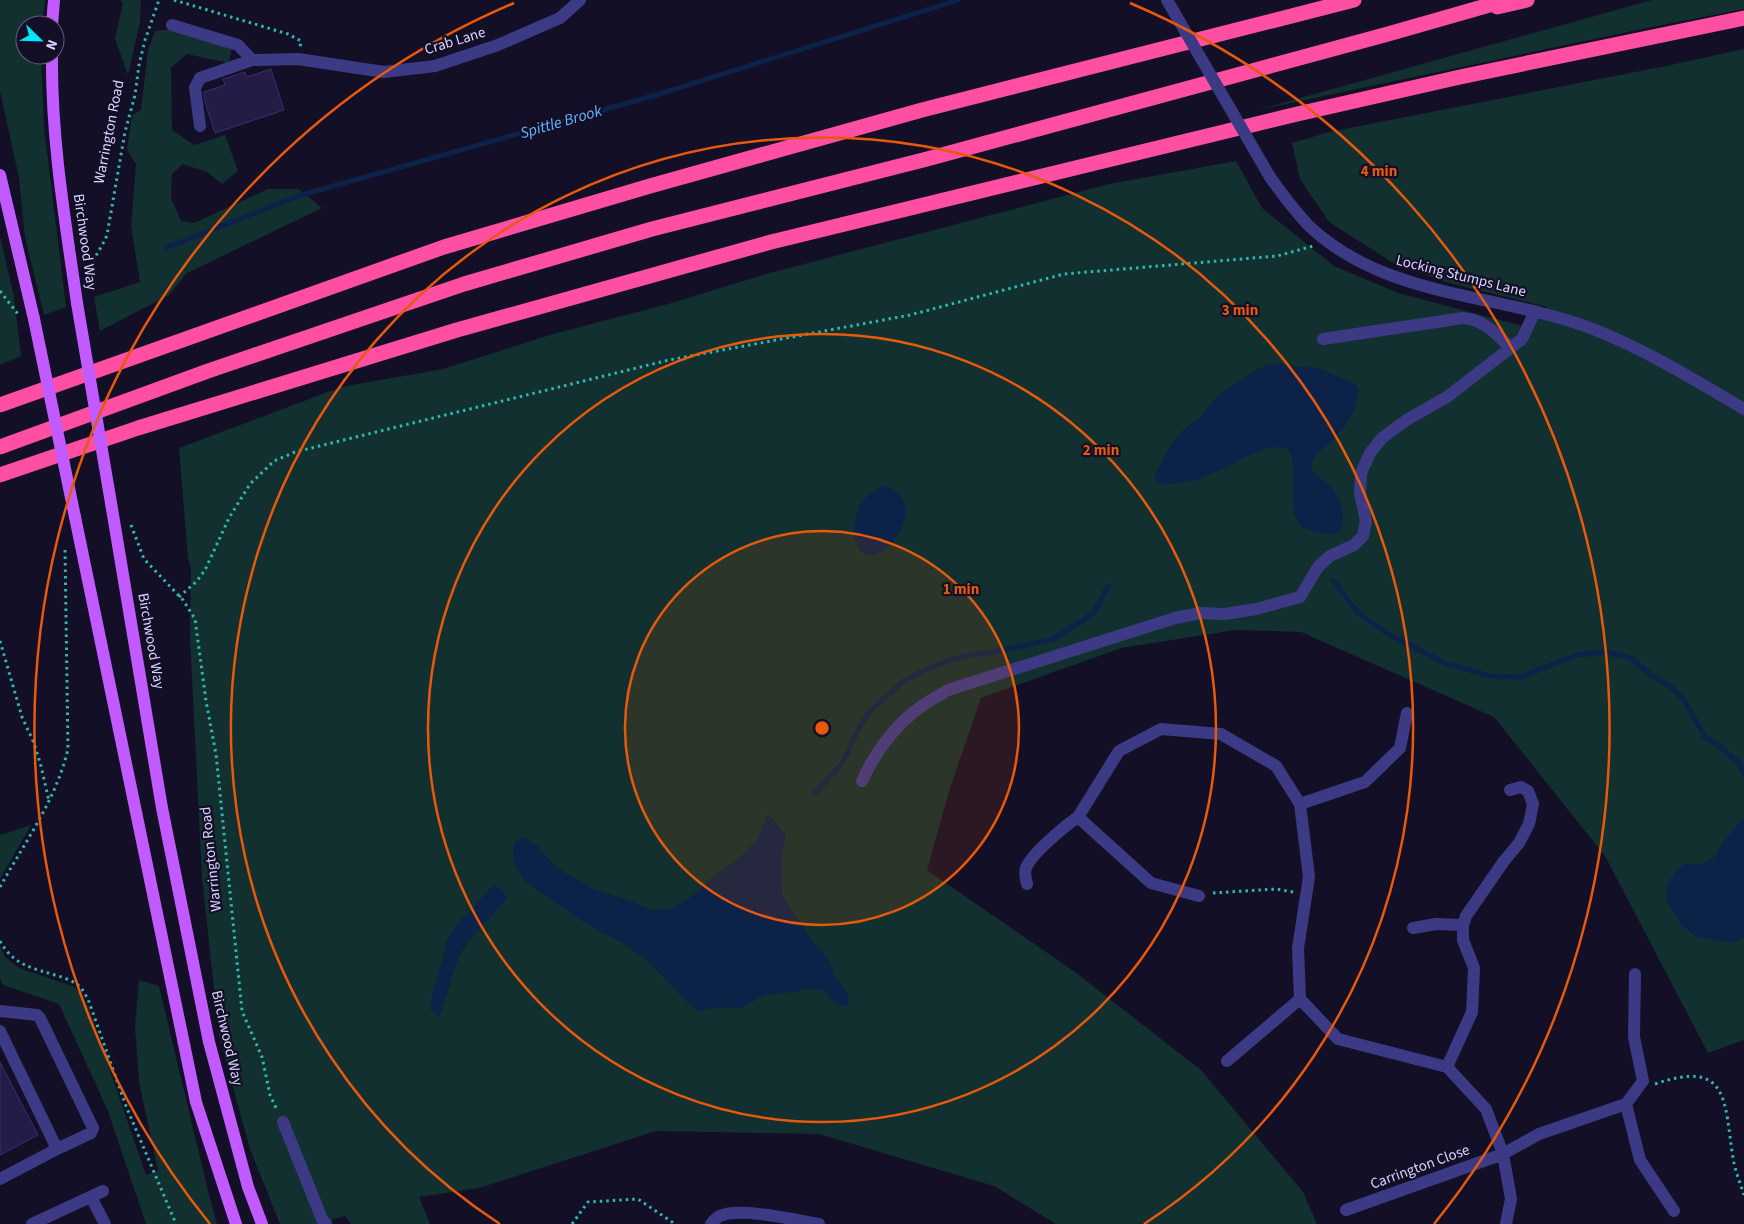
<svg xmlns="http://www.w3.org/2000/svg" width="1744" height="1224" viewBox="0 0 1744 1224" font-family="'Source Sans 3',sans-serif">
<rect width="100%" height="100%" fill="#130f26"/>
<path fill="#12302f" d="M0,0H45L42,25H25V55H41L44,127L66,307L44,315L25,237L19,178L0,91Z
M120,0H141L140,22L128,75L115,39L123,3Z
M1652,0H1744V9L1642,29L1257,110Z
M173,29L232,47L229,63L187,54L171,68L172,130L194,145L225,135L238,171L222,184L207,172L183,164L172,174L171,198L181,221L194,223L268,189H299L322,208L187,273L169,295L100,331L94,297L140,282L131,226L136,164L127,150L132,115L141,110L148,50L155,31Z
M1744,49V1040L1708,1053L1605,856L1494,717L1301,632L1235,630L1121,648L981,698L950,788L927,870L1075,972L1201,1070L1303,1192L1317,1224H1056L994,1186L819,1134L656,1131L479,1188L419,1197L430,1224H351L345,1216L335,1219L334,1218L331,1224H280L250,1149L219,1036L202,877L190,640L191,568L188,558L179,448L341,387L443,369L553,334L668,304L770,273L1109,184L1236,161L1262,208L1334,266L1398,293L1531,328L1547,307L1449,283L1395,264L1329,222L1300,179L1292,143L1329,132L1666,66Z
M0,237L14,296L21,356L0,365Z
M31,825L0,879V835Z
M0,946L5,957L19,968L75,987L88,1006L146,1175L158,1171L139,1082L135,1026L139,980L159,986L209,1195L217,1224H146L108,1111L59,1004L3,985L0,979Z"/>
<path fill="#0c2248" d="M1278,363L1289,366L1319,368L1355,384L1359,391C1356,409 1347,426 1334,439C1323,450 1314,452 1311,469C1316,476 1322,479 1329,485C1342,497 1347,517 1339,533C1330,535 1325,533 1316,531C1311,530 1305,530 1301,526C1285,509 1300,470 1288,449C1267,441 1238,462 1219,471C1205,478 1174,486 1159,484L1155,480L1156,472L1170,446L1179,434L1199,418L1220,394L1258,369L1267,365Z
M884,486C939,500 874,584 857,545C848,524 861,492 884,486Z
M768,814L786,835L782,853V895L812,941L827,957L836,978L848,994L849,1000L847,1005C835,1007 831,997 823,990L805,989L793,992L768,995L758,998L743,1008L720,1007L698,1011L685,1000L648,961L623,943L596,930L528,884C516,873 503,844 524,837L537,846L557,868L593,889L631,901L652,910L672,909L694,895L709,880L745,853L757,839Z
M1744,818V938L1732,943L1697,937L1682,926L1668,903L1666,891L1670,880L1676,871L1685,864H1701L1714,858L1722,844L1739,822Z
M493,885L503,890L507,899L470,939L459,956L439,1017L430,1009L434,986L442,963L446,943L456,925L475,906Z"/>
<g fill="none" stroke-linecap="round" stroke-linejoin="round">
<path stroke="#0c2248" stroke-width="5" d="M166,248L298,196L656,95L958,0
M1333,580L1358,613L1390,635L1445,663L1490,676L1521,677L1576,655L1606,652L1631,658L1651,675L1671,687L1684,700L1705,737L1719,746L1739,763L1744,774
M814,794L833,774L843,762L859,728L870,711L904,681L926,669L948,661L970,655L994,652L1053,639L1084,620L1095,611L1108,586"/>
</g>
<path fill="#241b47" stroke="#3b2d73" d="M271,69L284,110L215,133L205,102L204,92L225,85L223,79L245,72L247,77Z
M0,1062L38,1135L0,1155Z"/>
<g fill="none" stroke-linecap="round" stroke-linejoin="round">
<path stroke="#2fb8b0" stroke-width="3" stroke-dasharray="2.5 4" stroke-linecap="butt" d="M174,0L288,34L301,41L300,47
M88,273C92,259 102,248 107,235L125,132L135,95L139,65L145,40L159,0
M0,291L18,314
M131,525L144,559L183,600L195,619L206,701L216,754L242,1011L262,1057L270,1095L277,1110
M179,597L197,581L205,570L229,518L250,484L274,461L295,452L669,360L910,315L1064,274L1277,256L1313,246
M0,641L22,717L34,743L41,766L49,801
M0,887C25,842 56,800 68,749L65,549
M1213,893L1276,889L1293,892
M0,941C14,966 33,968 58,976C65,978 73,981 79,986C83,989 85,995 88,999L126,1106L176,1224
M1655,1084C1730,1058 1724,1102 1733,1158C1735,1170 1740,1183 1744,1195
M572,1224L588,1202L638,1199L675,1224"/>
<path stroke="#3d3a85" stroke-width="12" d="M172,25L238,45L252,60
M200,126L195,88L200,78L252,60L298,59L384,72L435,66L498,45L560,18L580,0
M1270,177C1282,194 1294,210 1308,225C1385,299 1499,293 1593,329C1646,350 1695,380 1744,409
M1323,339L1463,318C1485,320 1496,334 1511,348
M862,781C875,753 891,730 915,711C925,703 937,697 948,690L1175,618L1200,613L1225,614L1256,609L1300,597L1318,567L1330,556L1354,545L1363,536L1366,521L1360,493L1361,473L1370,453L1382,438L1408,419L1447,397L1522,339L1535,311
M1300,804L1365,782L1400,748L1407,713
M1027,884C1026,879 1024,874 1026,868C1031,854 1065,826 1078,817
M1199,896L1151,883L1078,817L1119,751L1161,729L1221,734L1276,766L1300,804L1309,877L1298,948L1300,999L1338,1039L1447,1067L1486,1109L1503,1154L1511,1199L1506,1224
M1413,928L1436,924L1463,925
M0,1011L37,1015L40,1018L93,1128L91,1133L57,1149L0,1179
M0,1031L57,1149
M1227,1061L1300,999
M1447,1067L1472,1012L1474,968L1463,940V925L1466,916L1504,861L1519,843L1529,824L1533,804L1528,791L1521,787L1510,790
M1626,1104L1640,1160L1674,1211
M283,1122L322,1219L326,1224
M91,1197L105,1224
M1346,1210L1503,1154L1539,1134L1626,1104L1643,1081L1634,1037L1635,974
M32,1224L103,1191
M711,1224C714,1220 718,1216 723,1215C745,1208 795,1220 819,1224"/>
<path stroke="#c25bff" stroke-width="12" d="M52,25L54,0
M52,55C51,138 65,220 77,303
M0,175L34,319
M111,503L162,808L209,1042L248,1187L262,1224
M75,517L196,1102L236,1224"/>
<path stroke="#ff4fa3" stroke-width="15" d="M1497,7L1527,0
M0,405L444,247L650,186L922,110L1354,0
M0,447L208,371L464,284L652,229L927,159L1388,34L1507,0
M0,475L138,428L457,330L771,242L1293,115L1460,77L1744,18"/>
<path stroke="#3d3a85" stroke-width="12" d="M1167,0L1270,177"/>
<path stroke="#c25bff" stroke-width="12" d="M77,303L111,503
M34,319L75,517"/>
</g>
<circle cx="822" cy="728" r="197" fill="#e8590c" fill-opacity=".12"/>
<g fill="none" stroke="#e8590c" stroke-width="2.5">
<circle cx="822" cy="728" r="197"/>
<circle cx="822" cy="728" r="394"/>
<path d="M500 1224A591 591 0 1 1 1144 1224"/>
<path d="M210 1224A788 788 0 0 1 514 3M1130 3A788 788 0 0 1 1434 1224"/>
</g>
<g text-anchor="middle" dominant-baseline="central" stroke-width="4.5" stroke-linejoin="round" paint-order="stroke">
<g font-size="15" fill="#d9d4ff" stroke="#130f26">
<text transform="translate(455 41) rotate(-17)">Crab Lane</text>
<text transform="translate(109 132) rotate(-79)">Warrington Road</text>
<text transform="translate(85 242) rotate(82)">Birchwood Way</text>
<text transform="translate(1461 276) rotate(14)">Locking Stumps Lane</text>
<text transform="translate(151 641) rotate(80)">Birchwood Way</text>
<text transform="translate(211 859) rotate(-96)">Warrington Road</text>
<text transform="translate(227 1038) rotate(77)">Birchwood Way</text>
<text transform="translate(1420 1167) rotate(-20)">Carrington Close</text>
</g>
<g font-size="16" font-style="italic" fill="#62b6ff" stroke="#130f26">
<text transform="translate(561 122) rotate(-16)">Spittle Brook</text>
</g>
</g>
<circle cx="822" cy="728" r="8" fill="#e8590c" stroke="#130f26" stroke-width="2.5"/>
<g font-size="15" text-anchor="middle" font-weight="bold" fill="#e8590c" stroke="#130f26" stroke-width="4.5" stroke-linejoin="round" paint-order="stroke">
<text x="1379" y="176">4 min</text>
<text x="1240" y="315">3 min</text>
<text x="1101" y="455">2 min</text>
<text x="961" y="594">1 min</text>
</g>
<g transform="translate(40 40) rotate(113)"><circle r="24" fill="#130f26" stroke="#625e7d"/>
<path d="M0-4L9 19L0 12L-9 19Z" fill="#00e5ff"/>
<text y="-8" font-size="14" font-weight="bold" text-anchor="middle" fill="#d9d4ff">N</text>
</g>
</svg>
